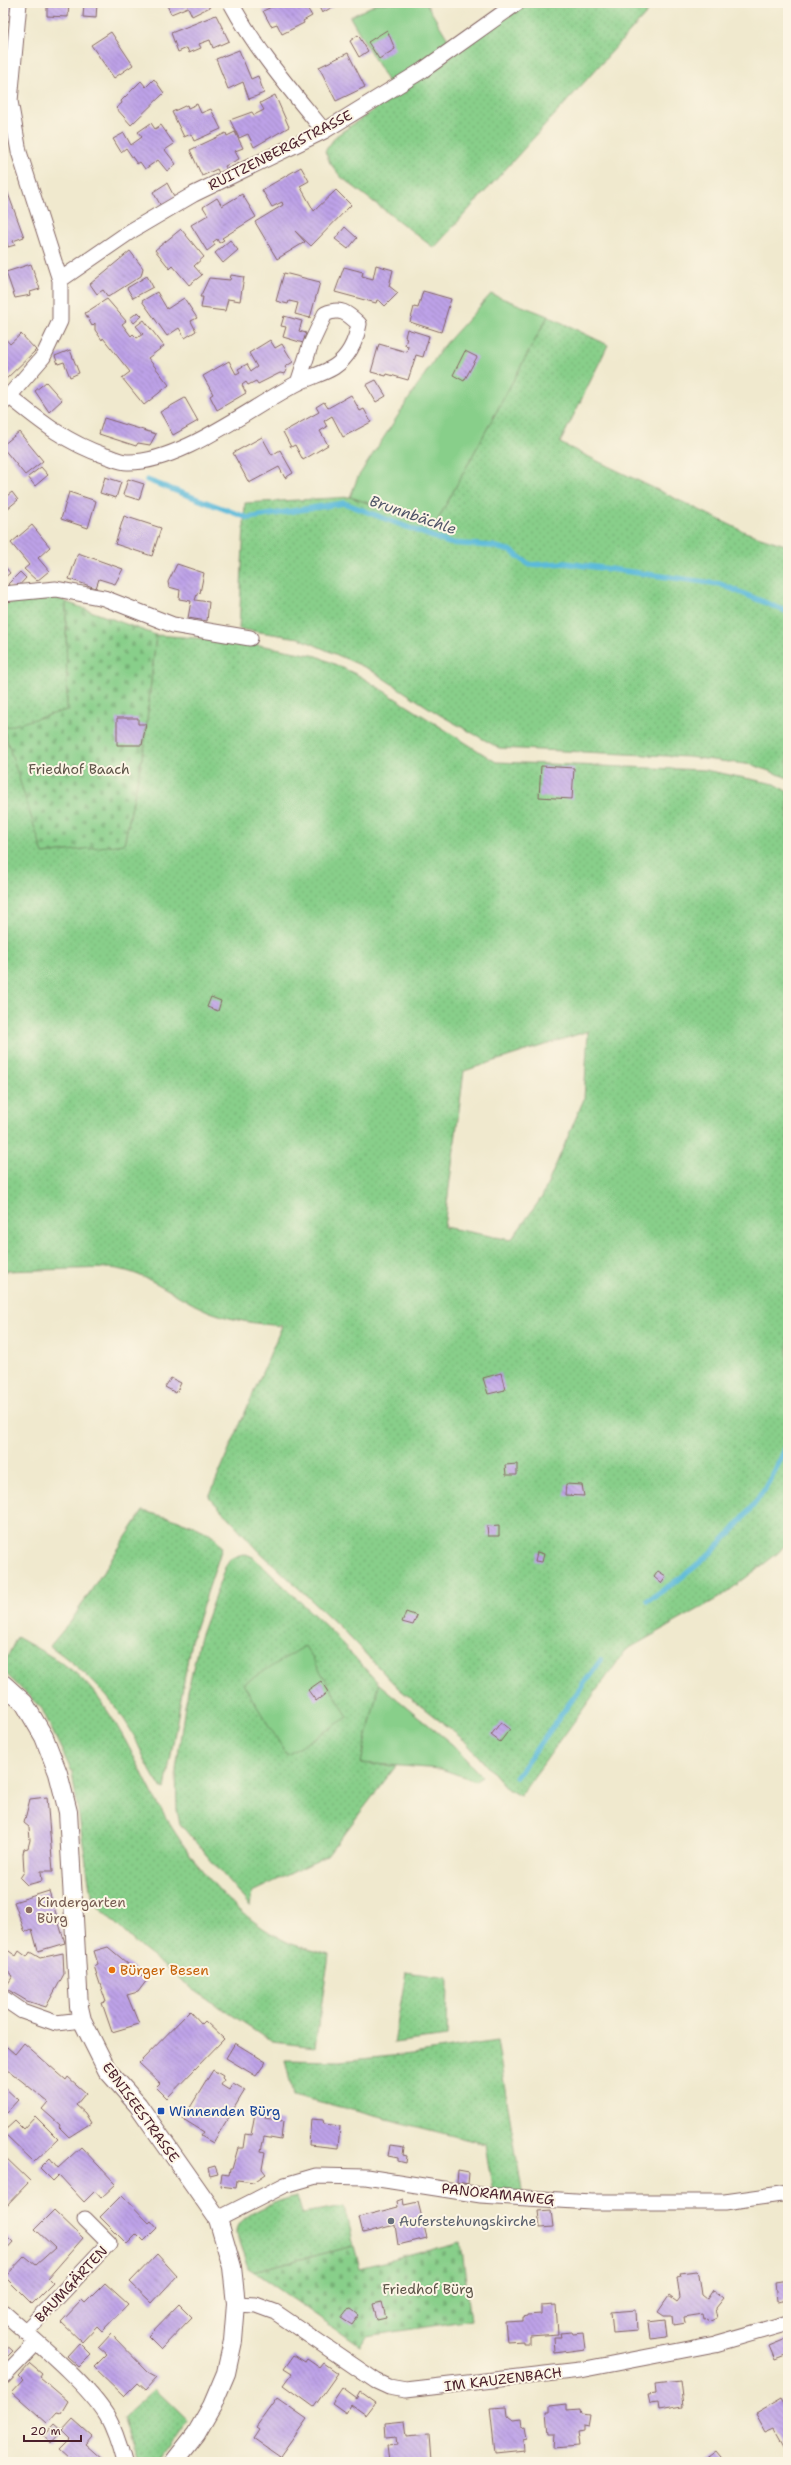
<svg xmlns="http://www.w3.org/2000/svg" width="791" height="2465" viewBox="0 0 791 2465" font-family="'Shantell Sans',sans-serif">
<defs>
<pattern id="grass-dots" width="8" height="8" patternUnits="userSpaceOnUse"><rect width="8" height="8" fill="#88cf8a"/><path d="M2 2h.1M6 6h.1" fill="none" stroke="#77b177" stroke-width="1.8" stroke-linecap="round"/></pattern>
<pattern id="cemetery-stones" width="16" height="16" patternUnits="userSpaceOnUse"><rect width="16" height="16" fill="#88cf8a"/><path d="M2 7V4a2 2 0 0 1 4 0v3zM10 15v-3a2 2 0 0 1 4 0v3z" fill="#77b177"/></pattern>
<pattern id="building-back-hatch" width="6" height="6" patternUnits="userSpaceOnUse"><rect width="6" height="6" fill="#bda2e8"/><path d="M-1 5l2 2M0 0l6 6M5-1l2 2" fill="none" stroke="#9c83bc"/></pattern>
</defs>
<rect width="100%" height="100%" fill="#fcf5e5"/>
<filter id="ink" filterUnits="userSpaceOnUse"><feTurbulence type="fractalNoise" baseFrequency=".025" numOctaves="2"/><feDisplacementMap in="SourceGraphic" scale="8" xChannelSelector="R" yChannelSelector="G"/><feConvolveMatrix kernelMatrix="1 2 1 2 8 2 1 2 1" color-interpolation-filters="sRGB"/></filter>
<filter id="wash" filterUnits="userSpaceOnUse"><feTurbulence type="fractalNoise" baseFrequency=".012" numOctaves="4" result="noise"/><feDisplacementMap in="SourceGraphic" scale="16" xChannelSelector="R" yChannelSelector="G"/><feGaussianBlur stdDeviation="0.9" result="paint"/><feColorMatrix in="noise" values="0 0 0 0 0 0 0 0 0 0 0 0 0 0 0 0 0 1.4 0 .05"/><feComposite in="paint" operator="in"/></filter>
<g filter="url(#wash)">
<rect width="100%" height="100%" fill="#f0e9ce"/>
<path fill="url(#grass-dots)" stroke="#69775a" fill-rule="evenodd" d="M528,3H656L434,248L341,177L330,163L325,151L336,136Z
M548,316L608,345L560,443L745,532L788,546V778L753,765L688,757L499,748L440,715L369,669L299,638L239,629L245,503L350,497L435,525Z
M59,598L66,602L67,710L124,844L144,748L156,635L238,641L317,656L360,676L496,762L705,770L775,784L788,792V1541L778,1553L722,1596L626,1650L520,1796L507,1789L464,1740L398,1688L340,1627L260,1552L209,1497L282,1326C259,1324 235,1321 213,1313C178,1300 148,1271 110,1268L3,1271V605L21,600ZM588,1031L584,1099L542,1197L511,1240L444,1227L464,1071Z
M143,1511C164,1517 215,1527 222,1548L191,1641L165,1789C155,1788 138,1742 132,1732C111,1696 84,1670 50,1646L71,1621Z
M246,1554L253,1557L330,1630L379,1684L361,1763L396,1766L327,1856L252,1892L250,1906L180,1824L177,1810L176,1770L185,1705L199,1640L226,1565L230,1559Z
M17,1637C39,1650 65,1662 83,1680C117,1716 135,1761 158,1804C187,1856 229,1912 283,1940C296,1947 314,1950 329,1955L315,2047L273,2042L194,1990L141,1948L92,1901L72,1772L42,1709L3,1671V1666Z
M406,1972L448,1978L447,2036L394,2043Z
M497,2041L523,2196L493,2193L485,2144L293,2095L285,2060L340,2061L412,2054Z
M297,2196L302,2213L345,2206L354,2246L253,2271L248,2268C245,2257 238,2243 237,2232C236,2214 283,2199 297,2196Z
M155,2389L188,2421L160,2462H139L123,2418Z"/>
<path fill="url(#cemetery-stones)" stroke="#69775a" d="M66,602L156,635L144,748L124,844L43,854L3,728L67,710Z
M461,2242L471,2320L367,2336L360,2346L253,2271L354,2246L360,2268Z"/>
<path fill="#88cf8a" stroke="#69775a" d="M378,3H426L452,46L389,84L350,17Z
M491,294L548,316L435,525L350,497L358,477L442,348Z
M305,1646L348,1717L287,1755L243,1684Z
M379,1684L453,1745L482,1777L476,1781L441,1769L361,1763Z"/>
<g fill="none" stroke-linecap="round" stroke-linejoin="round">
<path stroke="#5cbada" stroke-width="5.5" d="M147,480L248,518L344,503L449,543L492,546L511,551L530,565L565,563L720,584L788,612
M648,1600C708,1563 762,1510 788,1442
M516,1777L601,1660"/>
</g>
<g id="blocks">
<path fill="url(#building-back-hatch)" d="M3,3H11L10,21H3Z
M47,3H69L68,17L47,16Z
M84,3H97L96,18L83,17Z
M166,3H208L210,7L192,16L188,7L171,14Z
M280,3H294L297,10L306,6L312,16L303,21L304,23L282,34L277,24L271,26L263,11Z
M317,3H335L336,5L322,13Z
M216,15L229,41L213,48L210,40L199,44L201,48L189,53L187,48L178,52L171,33Z
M387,30L395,49L379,59L368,42Z
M111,32L133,65L114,78L91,45Z
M358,35L368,51L359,57L350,41Z
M239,50L251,79L258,76L264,93L249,99L243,82L228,89L216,59Z
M348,53L365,87L336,101L319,67Z
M154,79L164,93L131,125L116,108L122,103L121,101L141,81L146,87Z
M275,95L289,127L254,147L248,134L239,138L230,120L252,112L254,115L264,110L260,103Z
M197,104L201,113L211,109L221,129L194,141L191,134L184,137L172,112L187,105L188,108Z
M151,123L155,129L161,125L174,144L165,150L176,164L167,171L158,160L145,169L140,162L137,164L126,148L121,152L113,139L124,133L131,145L142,137L138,132Z
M235,132L243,148L235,151L239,159L225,166L227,170L219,173L217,169L202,176L190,150L226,133L227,136Z
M301,167L309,181L300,186L314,211L336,190L351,205L311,246L295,231L305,242L277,259L255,222L283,205L282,202L272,207L262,190Z
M167,183L175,198L161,206L153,192Z
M6,188L24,237L13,241L15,245L8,247L7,243L3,245V189Z
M242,194L256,217L222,238L224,240L219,243L217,239L213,242L215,245L207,251L191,225L208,215L203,207L217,198L222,206Z
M345,227L357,238L348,249L335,239Z
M181,229L204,257L194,266L202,275L189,285L173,266L170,269L155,250Z
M230,240L238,250L223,263L215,253Z
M130,251L143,268L141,276L108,297L103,290L97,294L90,284Z
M31,264L40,289L30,292L31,295L15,298L6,272Z
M376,265L393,270L389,286L398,293L385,306L380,301L377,300L376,303L335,292L344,267L363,272L362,276L373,279Z
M284,273L320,282L310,318L295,314L298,303L289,301L288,304L276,301Z
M231,275L244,277L240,301L228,299L225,311L201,308L203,297H200L209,278L230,280Z
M147,276L153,287L133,298L127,288Z
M423,291L451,299L441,332L410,322L414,307L418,308Z
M157,292L167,309L184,298L197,318L191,321L196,331L185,338L179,328L167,336L142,301Z
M107,299L126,321L122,324L131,336L133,334L137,338L143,334L136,326L144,320L164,346L148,358L169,385L144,405L122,378L130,372L103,338L102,340L95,330V323L92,326L85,313Z
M138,312L142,316L134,323L130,318Z
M284,316L302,321L299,331L306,333L303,343L283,337L286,327L281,326Z
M407,329L429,336L423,357L416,355L408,380L387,374L386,376L371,372L379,344L407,352L408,346L405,345L407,338L405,337Z
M21,334L36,350L3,382V339L4,337L10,344Z
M270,340L275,348L282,344L293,362L285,367L287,370L285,374L280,373L258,384L256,381L248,385L246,382L242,385L246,393L217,410L210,396L213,394L203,376L229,361L236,374L240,372L238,369L247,364L251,371L257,367L249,353Z
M70,350L79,373L70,377L64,362L58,364L55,356Z
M465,351L477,357L464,381L453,375Z
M376,380L386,396L376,402L366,385Z
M46,382L62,400L49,412L35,391Z
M351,395L360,411L364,409L371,422L343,437L332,416L324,421L327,427L320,431L328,445L303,460L295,445L291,447L283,432L319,412L316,407L324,402L328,408Z
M185,398L198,421L173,435L160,412Z
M104,418L156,434L150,445L138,443L136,446L99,434Z
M19,432L43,461L25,475L3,448V445Z
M262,437L272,455L280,450L293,473L285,478L279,467L249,483L233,453Z
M41,467L48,475L35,486L28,477Z
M105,477L121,482L116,498L100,493Z
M128,479L144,484L139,500L123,495Z
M12,492L18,500L7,509L3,504V499Z
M69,492L96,501L88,528L61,519Z
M124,516L161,528L152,556L115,544Z
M32,525L50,547L38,558L49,571L37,581L24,569L29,565L11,543Z
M78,553L123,569L115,584L99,579L96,588L69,579Z
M3,564L10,573L3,579Z
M177,564L204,573L200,593L198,592L195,600L209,602L207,621L188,618L191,601L179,599L180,590L169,587L168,582Z
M20,572L26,578L15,590L8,584Z
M117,718H138V724H146L142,745H117Z
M541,766L574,768L572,799L539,797Z
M211,997L221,1001L218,1011L207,1007Z
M501,1373L505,1390L488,1394L483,1378Z
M171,1378L181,1383L176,1393L165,1387Z
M517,1464V1475H506L505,1465Z
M566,1484L582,1485L584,1496L565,1495Z
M499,1525V1536H488L487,1526Z
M537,1552L544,1554L542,1562L535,1561Z
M658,1571L666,1576L661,1583L654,1577Z
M406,1612L417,1616L413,1625L402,1622Z
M321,1681L328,1692L316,1701L308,1690Z
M501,1722L510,1729L500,1742L491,1735Z
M47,1797L53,1871H41L42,1881L27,1885L20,1878L24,1872L23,1854L24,1849L28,1848L30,1840L29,1827L24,1823L30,1799Z
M49,1891L65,1943L38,1951L32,1929L25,1932L14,1902Z
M3,1947L16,1956L19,1951L27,1957L30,1952L40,1958L63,1953L64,1974L46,2007L27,2001L5,1988L13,1976L6,1970L3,1974Z
M108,1947L147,1980L138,1992L127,1995L139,2024L112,2032L102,2003L106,2002L94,1966L98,1964L94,1951Z
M190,2011L202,2024L205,2021L224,2039L167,2098L156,2087L160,2083L139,2063Z
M24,2043L66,2080L68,2077L86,2093L76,2105L85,2113L91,2123L69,2137L59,2127L60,2125L42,2109L48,2102L3,2066V2053L7,2047L15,2054Z
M235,2043L266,2062L256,2076L226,2058Z
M213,2070L223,2076L222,2078L224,2080L221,2085L229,2090L233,2083L245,2090L213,2143L201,2136L204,2132L183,2119Z
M3,2086L18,2100L7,2112L3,2109Z
M255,2113L266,2115L265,2118L283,2121L281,2140L264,2137L261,2151L265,2152L262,2169L266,2174L254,2182L237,2180L236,2188L220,2186L222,2174L229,2175L230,2169H232L238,2148H243L245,2134L251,2135Z
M35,2116L58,2139L34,2162L3,2132L15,2121L23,2129Z
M311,2119L323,2120L324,2124L340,2126L338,2148L309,2145Z
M390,2145L404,2147L403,2155L407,2156L406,2163L398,2161V2158L388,2156Z
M81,2147L116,2184L101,2198L95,2191L84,2202L59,2175L53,2181L40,2168L50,2158L58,2168Z
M3,2155L30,2181L3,2209Z
M215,2166L218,2174L210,2176L208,2168Z
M458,2171L469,2173L468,2184L457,2182Z
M122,2195L149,2223L151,2221L157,2228L144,2241L137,2234L127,2244L100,2217Z
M403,2199L404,2205L418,2202L427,2238L398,2245L395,2225L363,2233L359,2217L398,2207L397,2201Z
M54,2210L83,2238L48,2278L53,2283L32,2304L5,2277L25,2256L36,2265L55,2248L35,2229Z
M551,2210L553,2227L540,2228L538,2211Z
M3,2227L7,2231L5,2234L13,2242L3,2253Z
M157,2254L177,2276L152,2303L130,2282Z
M696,2271L699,2274L702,2295L707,2299L713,2290L723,2298L715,2308L717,2318L708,2322L707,2319L704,2320L703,2314L684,2317L685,2323L673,2325L672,2316H664L658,2312L669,2296L677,2302L680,2298L677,2277L681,2276L680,2273Z
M788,2280V2300L777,2302L775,2282Z
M105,2283L128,2304L102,2331L97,2326L82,2342L61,2322L82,2300L85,2303Z
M382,2302L386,2318L377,2320L373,2304Z
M179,2304L192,2317L161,2349L148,2336Z
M556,2305L558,2334L530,2336V2343H523V2341L507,2342L505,2322L523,2321V2317L528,2316V2315L541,2314V2306Z
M351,2309L359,2315L352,2325L341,2318L347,2310Z
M636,2310L637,2331L613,2333L611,2312Z
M665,2320L667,2337L650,2339L648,2322Z
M572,2332L573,2334L583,2333L585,2349L555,2353L554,2337H561L560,2333Z
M111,2334L148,2372L157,2377L145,2390L137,2383L124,2396L94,2367L107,2354L99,2347Z
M786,2339L788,2355L775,2360L769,2346Z
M3,2342L13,2351L3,2361Z
M79,2343L91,2355L79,2367L67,2356Z
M294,2355L305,2362L307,2359L320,2368L324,2363L338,2373L314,2407L284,2385L292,2374L284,2369Z
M30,2364L42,2374L40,2377L68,2401L61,2413L57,2412L47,2423L12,2392L23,2380L19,2376Z
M680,2381L683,2406L659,2410L658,2403L650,2404L648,2395L656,2394L655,2384Z
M342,2388L357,2399L361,2392L375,2402L365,2415L351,2405L346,2413L332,2403Z
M277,2398L307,2419L280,2457L253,2438L259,2429L256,2427Z
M781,2399L788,2412V2453L774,2428L765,2432L755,2414Z
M567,2404V2410L581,2409L582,2414L590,2415L588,2427L583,2426V2431L577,2432L579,2446L553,2448L554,2434H549L547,2412H550V2406Z
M507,2407L508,2416L513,2420L521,2419L522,2428L526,2427L528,2438L524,2439L525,2450L495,2453L490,2408Z
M73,2419L92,2436L85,2444L103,2460L101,2462L68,2461L70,2458L60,2449L70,2439L62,2431Z
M405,2421L407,2436L429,2434L431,2462H389L387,2446L397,2445L396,2437L386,2438L385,2423Z
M55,2424L62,2430L51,2442L44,2436Z
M717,2451L726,2462H702Z"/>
</g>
</g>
<g filter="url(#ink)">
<use href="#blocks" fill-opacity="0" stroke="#846664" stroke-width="1"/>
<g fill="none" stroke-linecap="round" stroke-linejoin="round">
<g stroke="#846664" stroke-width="17">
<path id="minor" d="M231,3C256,50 291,90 324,131
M60,280L131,231L194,194L324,131L423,70L517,3
M9,396C41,422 67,443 106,456C113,458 120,462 127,462C179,464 251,407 298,383C309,377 323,374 334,367C349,357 356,341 359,324C347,313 341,307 325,314L310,346L298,383
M3,403L43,357L60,321V280L19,152L10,101L19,3
M3,594L56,589L104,598L173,625L250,638
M3,1998L22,2011L56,2023L82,2020
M218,2219L285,2185L316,2176L366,2177L481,2195L591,2202H725L788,2193
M236,2304L256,2305L275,2312L376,2381L389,2387L406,2390L580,2370L715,2344L788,2323
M3,2312C33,2339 86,2382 107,2416C115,2430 120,2447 124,2462
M25,2332L109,2243L85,2219
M3,2377L37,2342"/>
</g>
<g stroke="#846664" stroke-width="20">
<path id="tertiary" d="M3,1684L24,1703L44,1737L58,1773L68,1812L79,2007L82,2020L107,2070L138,2105L218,2219L232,2267L236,2304L233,2341L226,2373L212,2406L196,2434L174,2462"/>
</g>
<use href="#minor" stroke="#fff" stroke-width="15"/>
<use href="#tertiary" stroke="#fff" stroke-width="18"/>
</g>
</g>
<circle fill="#8d6e63" stroke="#fcf5e5" stroke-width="1.5" cx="29" cy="1910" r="4"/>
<circle fill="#e8710a" stroke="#fcf5e5" stroke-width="1.5" cx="112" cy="1970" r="4"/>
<rect fill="#1a4fb4" stroke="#fcf5e5" stroke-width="1.5" x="157" y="2107" width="8" height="8" rx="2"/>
<circle fill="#6b7280" stroke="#fcf5e5" stroke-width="1.5" cx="391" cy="2221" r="4"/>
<g text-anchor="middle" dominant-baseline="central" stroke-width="4" stroke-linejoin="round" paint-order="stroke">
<g font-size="14" fill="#4a1f2b" stroke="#fcf5e5">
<text transform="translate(280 150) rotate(-27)">RUITZENBERGSTRASSE</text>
<text transform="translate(141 2112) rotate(54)">EBNISEESTRASSE</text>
<text transform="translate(498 2194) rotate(6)">PANORAMAWEG</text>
<text transform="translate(71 2284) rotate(-47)">BAUMGÄRTEN</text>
<text transform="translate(503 2379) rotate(-7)">IM KAUZENBACH</text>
</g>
<g font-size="14" fill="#5d5448" stroke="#fcf5e5">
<text x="79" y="769">Friedhof Baach</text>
<text x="428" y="2289">Friedhof Bürg</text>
</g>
<g font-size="14" fill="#785e54" stroke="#fcf5e5" text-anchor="start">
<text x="37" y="1902">Kindergarten<tspan x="37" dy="16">Bürg</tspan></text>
</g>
<g font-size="14" fill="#c56008" stroke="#fcf5e5" text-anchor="start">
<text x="120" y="1970">Bürger Besen</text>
</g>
<g font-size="14" fill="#164399" stroke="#fcf5e5" text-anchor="start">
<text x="169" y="2111">Winnenden Bürg</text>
</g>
<g font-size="14" fill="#5b616d" stroke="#fcf5e5" text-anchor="start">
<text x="399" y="2221">Auferstehungskirche</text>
</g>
<g font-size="15" font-style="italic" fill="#505568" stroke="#fcf5e5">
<text transform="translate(413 515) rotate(19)">Brunnbächle</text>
</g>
</g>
<rect width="791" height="2465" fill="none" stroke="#fcf5e5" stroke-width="16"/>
<path d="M24 2435v6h57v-6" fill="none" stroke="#4a1f2b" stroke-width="2"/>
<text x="30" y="2435" font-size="12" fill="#4a1f2b" stroke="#fcf5e5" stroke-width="3" paint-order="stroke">20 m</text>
</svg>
